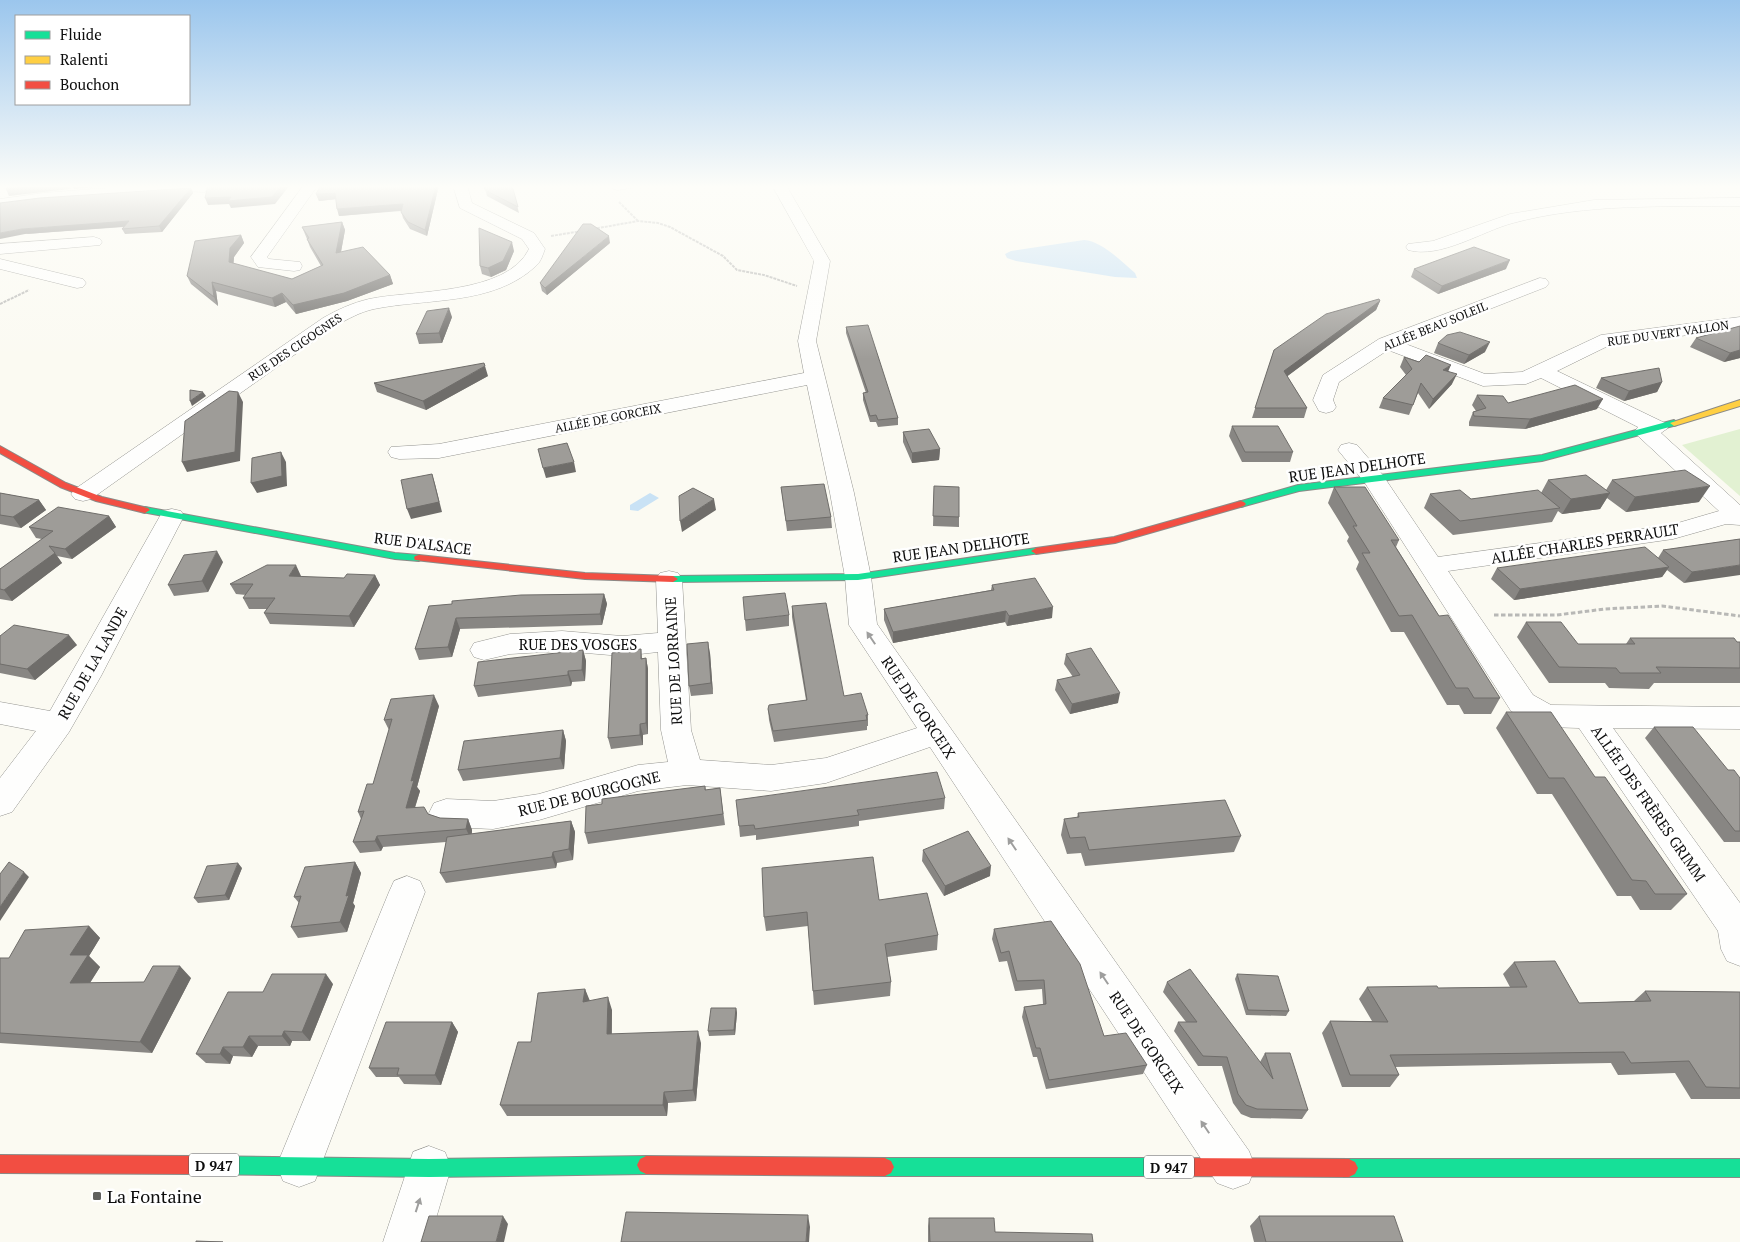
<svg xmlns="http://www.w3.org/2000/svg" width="1740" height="1242" viewBox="0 0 1740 1242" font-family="'PT Serif',serif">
<rect width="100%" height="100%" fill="#fbfaf2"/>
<path fill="#e2f1d2" d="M1740,429V496L1682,445Z"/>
<path fill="#c9e2f5" d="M1084,240C1102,241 1122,262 1135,273L1137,278L1115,277L1016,261L1007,258L1005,254L1011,251Z
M650,493L659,498L638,511L630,510V505Z"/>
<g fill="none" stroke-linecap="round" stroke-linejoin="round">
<g stroke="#949490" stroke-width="1">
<path id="street" d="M146,185H201L207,189L205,192L178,191L43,201L0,207V199L43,193Z
M304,185H318L267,257L269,259L300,262L302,266L300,270L294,271L258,267L251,257Z
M453,185H467L472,203L534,233L545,249C543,254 541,262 536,266C493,306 427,298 374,309C360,312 348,319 335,326L91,499L83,501L75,499L71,494L75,489L323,318C337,310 352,303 369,299C412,290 507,295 529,249L522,239L460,208Z
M612,185H633L631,188L618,190L613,189Z
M772,185H786L830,261L816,341L854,493L871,577L877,624L1249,1151L1255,1167L1249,1183L1233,1189L1217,1183L930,747L826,783L771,791L687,785L638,791L539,820L493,829L446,827L434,823L429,813L434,803L446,799L493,801L539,794L638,765L668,762L661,730L658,652L622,656L562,651L510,654L484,660L474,657L470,650L474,643L510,634L562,631L622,636L658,633L656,579L660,573L669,571L678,573L682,579L691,730L700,760L771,765L826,758L917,728L849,625L845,577L830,493L807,385L439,458L399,459L391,457L388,452L391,447L439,444L804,373L798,341L814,261Z
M1740,198V206C1665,207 1587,203 1513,223C1482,231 1441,259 1408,250L1406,247L1408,244L1433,241L1510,214L1594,200Z
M94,237L100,239L102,242L100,245L0,254V244Z
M0,259L83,279L86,283L83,287L77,288L0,269Z
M1540,278L1546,279L1549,283L1546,287L1403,343L1485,374L1522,372L1601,335L1740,317V329L1612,344L1557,371L1665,423L1668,428L1661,433L1740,505V525L1726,524L1673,539L1448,571L1533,695L1551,705L1740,707V729L1613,728L1740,903V966L1727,961L1721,949L1718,931L1579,728L1547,727L1536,724L1511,711L1365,483L1338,450L1341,445L1349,443L1357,445L1382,474L1438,557L1671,525L1719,511L1638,436L1635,431L1638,427L1541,378L1526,384L1483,386L1388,350L1339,382L1333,400L1336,407L1333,411L1326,413L1319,411L1313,400L1323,375L1379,339Z
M172,509L181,511L184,516L101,676L69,732L12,812L0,816V778L36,731L0,724V702L50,711L160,516L163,511Z
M407,876L420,881L425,892L315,1181L299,1187L283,1181L277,1165L389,892L394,881Z
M429,1146L445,1152L451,1168L429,1242H383L413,1152Z"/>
</g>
<g stroke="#8b8a87" stroke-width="2">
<path id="fast" d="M1674,420L1678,423L1677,425L1542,461L1299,491L1241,507L1236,504L1238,502L1298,485L1542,455Z
M145,507L395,553L419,555L424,558L419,561L395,559L142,512L140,510L142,508Z
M1036,548L1041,551L1040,553L858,580L673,582L668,579L673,576L858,574Z
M191,1156L429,1159L646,1156L652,1159L655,1165L652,1171L646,1174L429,1177L191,1174L185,1171L182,1165L185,1159Z
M885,1158H1159L1165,1161L1168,1167L1165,1173L1159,1176H885L879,1173L876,1167L879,1161Z
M1349,1159H1740V1177H1349L1343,1174L1340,1168L1343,1162Z"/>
</g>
<g stroke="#8b8a87" stroke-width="2">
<path id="slow" d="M1740,400V406L1674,426L1670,423Z"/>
</g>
<g stroke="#8b8a87" stroke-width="2">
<path id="jam" d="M0,446L66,483L102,497L148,508L150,510L145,513L96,501L60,487L0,453Z
M1241,501L1244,502L1246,504L1244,506L1115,543L1036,554L1031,551L1036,548L1114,537Z
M419,555L585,573L673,576L678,579L673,582L585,579L415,560L414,558L415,556Z
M0,1155L191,1156L197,1159L200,1165L197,1171L191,1174L0,1173Z
M646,1156L885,1158L891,1161L894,1167L891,1173L885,1176L646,1174L640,1171L637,1165L640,1159Z
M1159,1158L1349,1159L1355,1162L1358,1168L1355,1174L1349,1177L1159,1176L1153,1173L1150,1167L1153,1161Z"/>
</g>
<path stroke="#b8b8b6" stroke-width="2" stroke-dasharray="3 1" stroke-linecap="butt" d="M619,202L638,221
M593,229L638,221L658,223L670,227L723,256L737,270L764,275L797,286
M551,236L582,231
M0,304L29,290"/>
<path stroke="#b8b8b6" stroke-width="3" stroke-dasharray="4.5 2.5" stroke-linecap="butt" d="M1494,615H1557L1605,609L1662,606L1740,616"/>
<use href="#street" fill="#fefefd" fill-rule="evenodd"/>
<use href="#fast" fill="#16e098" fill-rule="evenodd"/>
<use href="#slow" fill="#ffcf43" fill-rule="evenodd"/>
<use href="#jam" fill="#f24e42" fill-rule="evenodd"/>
</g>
<path fill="#888683" d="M439,185L427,236L410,229L403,218L401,211L339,216L336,199L319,201L316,194Z
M484,185H512L519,213L487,196Z
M191,188L193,193L162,232L125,234L122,229L124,227L25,234Z
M342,222L345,230L341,252L390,275L393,284L347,301L296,314L286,302L275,307L216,291L218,306L191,284L187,276L241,235L244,243L234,257L233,264L292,279L321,266L310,247L307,239L302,227Z
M610,243L547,295L542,291L540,283Z
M514,251L506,270L491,277L482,274L480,266Z
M1414,269H1506L1438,294L1411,277Z
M1380,301L1376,310L1287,376L1307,408L1304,418H1252L1274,350Z
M452,317L442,343L419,344L416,334Z
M1740,326V358L1724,362L1690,347L1696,338Z
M846,327L898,418V425L878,427L876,422H870L863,400V393H866L846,333Z
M1438,343L1485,352L1464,364L1434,353Z
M1404,357L1449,371L1452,384L1429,409L1418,393L1409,415L1379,408L1383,398L1406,375L1400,367Z
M488,376L426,410L377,392L374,383Z
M1601,378L1662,382L1657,392L1624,401L1596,388Z
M1477,395L1508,403L1597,409L1525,429L1469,426V422L1473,412L1476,411L1472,405Z
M1232,426L1293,452L1290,462H1242L1229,436Z
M903,432L940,449L939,460L912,463L903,442Z
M1548,480L1606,490L1612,480L1699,502L1626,512L1607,498L1600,509L1562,514L1558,511L1552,522L1453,535L1424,508L1430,494L1471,499L1541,493Z
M934,486L959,517V527L933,526Z
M781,487L831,517L832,528L787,531Z
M1334,487L1399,540L1396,547L1439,616L1500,698L1491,714H1464L1459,705H1447L1404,632H1391L1356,569L1359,562L1347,541L1349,537L1328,503Z
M0,493L39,500L46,510L21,528L0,524Z
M109,516L116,527L72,559L57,556L62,563L12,601L0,599V569L42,539L36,538L29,527Z
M1740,539L1684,583L1667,570L1662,577L1514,600L1491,579L1497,568L1658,558L1663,550Z
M223,562L208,592L174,596L168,585Z
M375,575L380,585L354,627L270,624L264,613L267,609H249L243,598L246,595L236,594L230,584L301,576V577L344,578Z
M992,585L1052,618L1007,626L1005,622L893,643L884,620V609L991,590Z
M604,594L607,604L602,625L460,629L452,657L419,660L415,649L429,606Z
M792,606L844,696L868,715V726H867V730L774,742L769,720L768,709L806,700L792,617Z
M789,615V626L746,631L745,620Z
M1526,622L1578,644H1626L1630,638L1740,642V683H1654L1649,689L1609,688L1605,683H1549L1517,637Z
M0,636L77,645L35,680L0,673Z
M641,649L642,658H646L648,669V734L643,735V745L611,749L608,738Z
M583,650L586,661L585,681L572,682L571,686L478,697L474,686Z
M710,653L713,694L691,696L689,686Z
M1066,654L1118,703L1070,714L1055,690L1057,680L1073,677L1064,664Z
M439,706L417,787L420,791L415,808L428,814L440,818L468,819L472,830V834L571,821L575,832L573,860L557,863L556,868L446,883L440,873L446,842L383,847L381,851L360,853L353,842L361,819L358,812L373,784L389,730L384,720Z
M1506,712L1595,777L1687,894L1671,910H1640L1631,896H1617L1552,794H1537L1496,728Z
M1654,727L1740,778V842H1724L1645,738Z
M563,730L566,741L564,769L463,781L458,770Z
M705,786L706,790L720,788L725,825L588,844L585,833L602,804Z
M945,798L944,809L859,821V826L756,840V835L740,837L739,826Z
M1078,813L1241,836L1234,852L1085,866L1081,853L1067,854L1061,835L1064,819L1077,818Z
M923,850L990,876L944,896L922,861Z
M355,862L361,873L353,903L355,906L347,932L298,938L291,927L299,903L294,897Z
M242,868L229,900L198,903L194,898Z
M879,900L938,935L937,950L887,957L891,982L890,996L814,1005L808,926L766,931L764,917Z
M89,926L100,938L89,956L100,967L90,983L144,982L191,978L152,1053L0,1043V958H9Z
M994,929L1104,1036L1147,1065L1143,1074L1046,1089L1037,1057H1033L1022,1017L1024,1007L1043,1004L1042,989L1015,991L1007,961L999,962L992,939Z
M1514,962L1579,1003L1634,1001L1645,991L1740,992V1099H1691L1675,1073L1618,1075L1611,1063L1395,1067L1399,1075L1390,1087H1342L1322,1033L1330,1021H1372L1359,999L1367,987L1438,988L1510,987L1503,974Z
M1237,974L1289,1011L1286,1016L1246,1015L1235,979Z
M1167,982L1260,1062L1265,1053L1308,1110L1302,1119L1251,1118L1241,1114L1233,1103L1222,1066H1198L1174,1031L1178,1022H1186L1163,992Z
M333,984L310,1041H292L290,1046H258L252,1057L233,1056L230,1064L206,1063L196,1054L263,992Z
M585,989L589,1001L612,1010V1034L701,1043L696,1101L668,1103L667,1116H507L500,1105L531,1042Z
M736,1008L737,1013L735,1035L709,1036L708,1031Z
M452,1022L458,1032L441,1085L404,1084L399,1077H376L369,1068Z
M1259,1216L1403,1242H1254L1250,1226Z
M929,1218L995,1232L1093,1242H928V1226Z"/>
<path fill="#6f6d6a" d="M45,185H71L70,189L9,196L6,189Z
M72,185H121L74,189Z
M282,185H290L275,204L231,208L229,204L208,205L205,198Z
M436,185H439L427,236L425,230Z
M191,188L193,193L162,232L159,226Z
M335,193L337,199L319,201L316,194Z
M403,204L405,210L339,216L337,209Z
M129,221L132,226L25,234L0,239V233L22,229Z
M342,222L345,230L339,262L336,253Z
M241,235L244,243L234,257L233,271L229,262L230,248Z
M609,236L610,243L547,295L545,288Z
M512,242L514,251L506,270L491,277L488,268Z
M1510,260L1506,269L1438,294L1442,286Z
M390,275L393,284L347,301L296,314L293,305Z
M212,282L216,291L218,306L214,297Z
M282,293L286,302L275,307L272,298Z
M1380,301L1376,310L1281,381L1284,371Z
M449,308L452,317L442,343L439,333Z
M1490,342L1485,352L1464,364L1469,355Z
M1740,350V358L1724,362L1730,353Z
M1451,365L1447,374L1443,370Z
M485,366L488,376L426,410L423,401Z
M1457,374L1452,384L1429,409L1433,399Z
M1662,382L1657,392L1624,401L1629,391Z
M203,392L206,396L192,406L190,401Z
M238,392L243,402L240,461L187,472L182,462Z
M1603,399L1597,409L1525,429L1530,419Z
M940,449L939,460L912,463V453Z
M281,452L286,462L287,486L257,493L251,483Z
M574,462L576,472L546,478L543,468Z
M432,474L435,484L442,512L411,519L407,509Z
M1710,486L1699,502L1626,512L1635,497Z
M1610,493L1600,509L1562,514L1571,499Z
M714,499L716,510L682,532L680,521Z
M39,500L46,510L21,528L13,517Z
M109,516L116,527L72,559L65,549Z
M217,551L223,562L208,592L202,581Z
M55,553L62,563L12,601L4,590Z
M296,565L301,576L294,587L289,576Z
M1740,565V575L1684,583L1692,572Z
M1669,567L1662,577L1514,600L1520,589Z
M375,575L380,585L354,627L349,616Z
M604,594L607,604L602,625L600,614Z
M1053,607L1052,618L1007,626L1009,616Z
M1006,611L1005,622L893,643V632Z
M456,618L460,629L452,657L448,647Z
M69,635L77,645L35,680L27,669Z
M708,642L710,653L713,694L711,683Z
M583,650L586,661L585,681L582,670Z
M646,658L648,669V734L646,723Z
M568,671L572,682L571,686L568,675Z
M1120,693L1118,703L1070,714L1072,704Z
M434,695L439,706L417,787L420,791L411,819L406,808L411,781Z
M640,724L643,735V745L640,735Z
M563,730L566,741L564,769L560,758Z
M468,819L472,830L471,839L466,829Z
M571,821L575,832L573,860L569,849Z
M377,836L383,847L381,851L375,841Z
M553,852L557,863L556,868L552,857Z
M355,862L361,873L353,903L355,906L347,932L340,922L346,896Z
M238,863L242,868L229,900L225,895Z
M991,866L990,876L944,896L945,886Z
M24,872L29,877L0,921V907Z
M89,926L100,938L89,956L100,967L82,995L70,983V955Z
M180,966L191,978L152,1053L140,1042Z
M326,974L333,984L310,1041L302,1032Z
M585,989L590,1001L583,1002Z
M608,997L612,1010L611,1046L607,1034Z
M736,1008L737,1013L735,1035L734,1030Z
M452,1022L458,1032L441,1085L435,1075Z
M284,1031L292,1041L290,1046L282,1036Z
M698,1031L701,1043L696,1101L693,1090Z
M249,1036L258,1046L252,1057L243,1047Z
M223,1047L233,1056L230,1064L220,1054Z
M664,1092L668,1103L667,1116L663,1105Z
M808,1215L810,1227L809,1242H806Z
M503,1216L508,1224L504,1242H496Z"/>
<path fill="#9e9c98" stroke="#6f6d6a" d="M11,185H45L6,189Z
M208,185H282L272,197L228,201L231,197L205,198Z
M321,185H436L425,230L408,222L401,212L403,204L337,209L335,193L316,194Z
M484,185H512L518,207L485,190Z
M191,188L159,226L122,229L129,221L22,229L0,233V203L40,198Z
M342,222L336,253L363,247L390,275L344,293L293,305L282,293L272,298L212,282L214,297L187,276L195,241L241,235L230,248L229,262L292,279L323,265L307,239L309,238L302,227Z
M583,224H591L609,236L545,288L540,283Z
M479,228L512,242L503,261L488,268L480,266Z
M1474,247L1510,260L1442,286L1414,269Z
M1379,299L1380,301L1284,371L1307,408H1255L1274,350L1326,314Z
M449,308L439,333L416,334L427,311Z
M868,325L898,418L878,420L876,415L870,416L863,393L868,392L846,327Z
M1740,326V350L1730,353L1696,338Z
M1460,332L1490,342L1469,355L1438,343L1447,335Z
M1426,355L1451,365L1443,370L1457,374L1433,399L1421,383L1413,405L1383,398L1412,369L1404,357L1419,362Z
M484,363L485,366L423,401L374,383Z
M1659,368L1662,382L1629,391L1601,378Z
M1575,385L1603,399L1530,419L1474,416L1473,412L1486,408L1477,395L1503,396L1508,403Z
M190,390L203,392L190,401Z
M229,391L238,392L235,452L182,462L185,421Z
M1232,426H1278L1293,452H1245Z
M929,429L940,449L912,453L903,432Z
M567,443L574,462L543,468L538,449Z
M281,452L282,476L251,483L252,458Z
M1685,470L1710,486L1635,497L1612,480Z
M432,474L439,502L407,509L401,480Z
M1586,475L1610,493L1571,499L1548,480Z
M824,484L831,517L786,521L781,487Z
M934,486L959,487V517L933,516Z
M1334,487H1365L1399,540H1391L1439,616L1448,615L1500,698H1474L1468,688H1456L1412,615L1399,616L1362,553H1370L1353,526H1357Z
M693,488L714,499L680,521L679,496Z
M1460,490L1471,499L1538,490L1560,508L1460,521L1430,494Z
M0,493L39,500L13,517L0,515Z
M58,507L109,516L65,549L49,546L55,553L4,590L0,589V569L53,531L29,527Z
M1740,539V565L1692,572L1663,550Z
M1645,547L1669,567L1520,589L1497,568Z
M217,551L202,581L168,585L184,555Z
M267,565H296L289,576L344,578L347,574L375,575L349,616L264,613L275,598H243L253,584H230Z
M1035,578L1053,607L1009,616L1006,611L893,632L884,609L994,590L992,585Z
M785,593L789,615L745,620L743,597Z
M604,594L600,614L456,618L448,647L415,649L429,606L452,604V601L521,595Z
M826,603L844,696L861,693L868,715H866L867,720L773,731L768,709L769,705L807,700L792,606Z
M1526,622H1561L1578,644H1635L1630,638H1734L1737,642H1740V668L1656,667L1661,673H1620L1616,668L1559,667Z
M14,625L69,635L27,669L0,664V636Z
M708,642L711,683L689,686L687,644Z
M1091,648L1120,693L1072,704L1057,680L1080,675L1066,654Z
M641,649V659L646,658V723L640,724V735L608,738L612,653Z
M583,650L582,670L568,671V675L474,686L478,662Z
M434,695L411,781L414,780L406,808L424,807L428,814L440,818L468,819L466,829L377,836L375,841L353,842L364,811L358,812L367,784H373L392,719L384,720L391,699Z
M1506,712H1551L1595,777H1605L1687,894H1655L1646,881L1632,880L1564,778H1549Z
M1654,727H1693L1728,770H1734L1740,778V831H1735Z
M563,730L560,758L458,770L464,741Z
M937,772L945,798L857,810L859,815L755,829L754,825L739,826L736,800Z
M705,786V790L720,788L723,814L585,833L586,806L602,804V799Z
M1225,800L1241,836L1089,850L1085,837L1070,838L1064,819L1079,817L1078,813Z
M571,821L569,849L553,852L552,857L440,873L447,837Z
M968,831L991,866L945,886L923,850Z
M873,857L879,900L927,893L938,935L885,944L891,982L813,991L807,912L764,917L762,868Z
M9,862L24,872L0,907V874Z
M355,862L346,896L349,895L340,922L291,927L301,896L294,897L305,867Z
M238,863L225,895L194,898L207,866Z
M1051,921L1080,964L1104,1036L1126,1033L1147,1065L1049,1080L1040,1048H1036L1024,1007L1046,1004L1044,980L1017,981L1009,951L1001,953L994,929Z
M89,926L70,955H88L70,983L144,982L153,966H180L140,1042L0,1033V958H9L25,930Z
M1555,961L1579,1003L1651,1001L1645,991L1740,992V1088L1706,1087L1689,1061L1631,1063L1624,1052L1390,1055L1399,1075H1350L1330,1021L1388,1022L1367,987L1437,986L1438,988L1527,987L1514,962Z
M1190,969L1273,1079L1265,1053H1290L1308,1110L1257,1109L1246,1105L1238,1094L1227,1057L1203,1056L1178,1022H1197L1167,982Z
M272,974H326L302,1032L284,1031L282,1036H249L243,1047H223L220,1054H196L228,992H263Z
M1237,974L1278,976L1289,1011L1248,1010Z
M585,989L583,1002L608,997L607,1034L698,1031L693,1090L664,1092L663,1105H500L518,1042H531L538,993Z
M711,1008H736L734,1030L708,1031Z
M386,1022H452L435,1075H397L399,1068H369Z
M626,1212L808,1215L806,1242H621Z
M429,1216H503L496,1242H421Z
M1259,1216H1394L1403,1242H1266Z
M929,1218H994L995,1232L1092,1234L1093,1242H930Z
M196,1241L223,1242H196Z"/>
<defs><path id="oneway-solid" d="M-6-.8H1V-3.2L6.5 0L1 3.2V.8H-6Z" transform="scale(1.25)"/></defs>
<g fill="#9e9e9d">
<use href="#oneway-solid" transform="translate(871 638) rotate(-124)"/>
<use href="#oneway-solid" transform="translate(1012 844) rotate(-124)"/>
<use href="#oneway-solid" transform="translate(1104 978) rotate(-124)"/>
<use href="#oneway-solid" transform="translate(1205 1127) rotate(-124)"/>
<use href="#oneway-solid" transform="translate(418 1205) rotate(-72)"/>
</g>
<linearGradient id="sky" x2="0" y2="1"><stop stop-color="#9bc6ed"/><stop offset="0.52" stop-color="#fdfdf9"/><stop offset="1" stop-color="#fdfdf9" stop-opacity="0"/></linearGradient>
<rect width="1740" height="359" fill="url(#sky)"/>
<rect fill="#60605d" stroke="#fff" stroke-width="2" x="92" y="1191" width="10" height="10" rx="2.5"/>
<g text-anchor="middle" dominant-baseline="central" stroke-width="5" stroke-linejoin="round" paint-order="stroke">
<g font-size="12" fill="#0d0d0d" stroke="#fff">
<text transform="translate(1435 326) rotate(-22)">ALLÉE BEAU SOLEIL</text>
<text transform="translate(1668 333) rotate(-8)">RUE DU VERT VALLON</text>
<text transform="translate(295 347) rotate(-34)">RUE DES CIGOGNES</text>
<text transform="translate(608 418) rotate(-11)">ALLÉE DE GORCEIX</text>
</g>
<g fill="#fff" stroke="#565656" stroke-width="1">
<rect x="189" y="1153.5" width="50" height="23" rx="4"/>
<rect x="1144" y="1155.5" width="50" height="23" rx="4"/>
</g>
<g font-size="14" font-weight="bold" fill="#0d0d0d">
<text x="214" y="1165">D 947</text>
<text x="1169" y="1167">D 947</text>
</g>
<g font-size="15" fill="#0d0d0d" stroke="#fff">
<text transform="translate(1357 467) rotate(-8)">RUE JEAN DELHOTE</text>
<text transform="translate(423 543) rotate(7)">RUE D'ALSACE</text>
<text transform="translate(1585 543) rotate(-9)">ALLÉE CHARLES PERRAULT</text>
<text transform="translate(961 547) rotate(-8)">RUE JEAN DELHOTE</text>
<text x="578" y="644">RUE DES VOSGES</text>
<text transform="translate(673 661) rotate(-93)">RUE DE LORRAINE</text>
<text transform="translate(92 663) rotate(-61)">RUE DE LA LANDE</text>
<text transform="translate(919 707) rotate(56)">RUE DE GORCEIX</text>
<text transform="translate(589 793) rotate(-14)">RUE DE BOURGOGNE</text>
<text transform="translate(1649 803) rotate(55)">ALLÉE DES FRÈRES GRIMM</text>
<text transform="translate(1147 1042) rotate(56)">RUE DE GORCEIX</text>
</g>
<g font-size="18" fill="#0d0d0d" stroke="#fff" text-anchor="start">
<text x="107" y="1196">La Fontaine</text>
</g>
</g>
<rect x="15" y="15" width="175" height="90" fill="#ffffff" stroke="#9e9e9e"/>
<rect x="25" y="31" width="25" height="8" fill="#16e098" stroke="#9e9e9e"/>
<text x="60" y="40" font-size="15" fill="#0d0d0d">Fluide</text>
<rect x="25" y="56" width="25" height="8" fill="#ffcf43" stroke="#9e9e9e"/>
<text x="60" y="65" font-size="15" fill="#0d0d0d">Ralenti</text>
<rect x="25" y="81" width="25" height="8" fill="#f24e42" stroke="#9e9e9e"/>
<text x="60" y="90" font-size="15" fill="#0d0d0d">Bouchon</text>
</svg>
